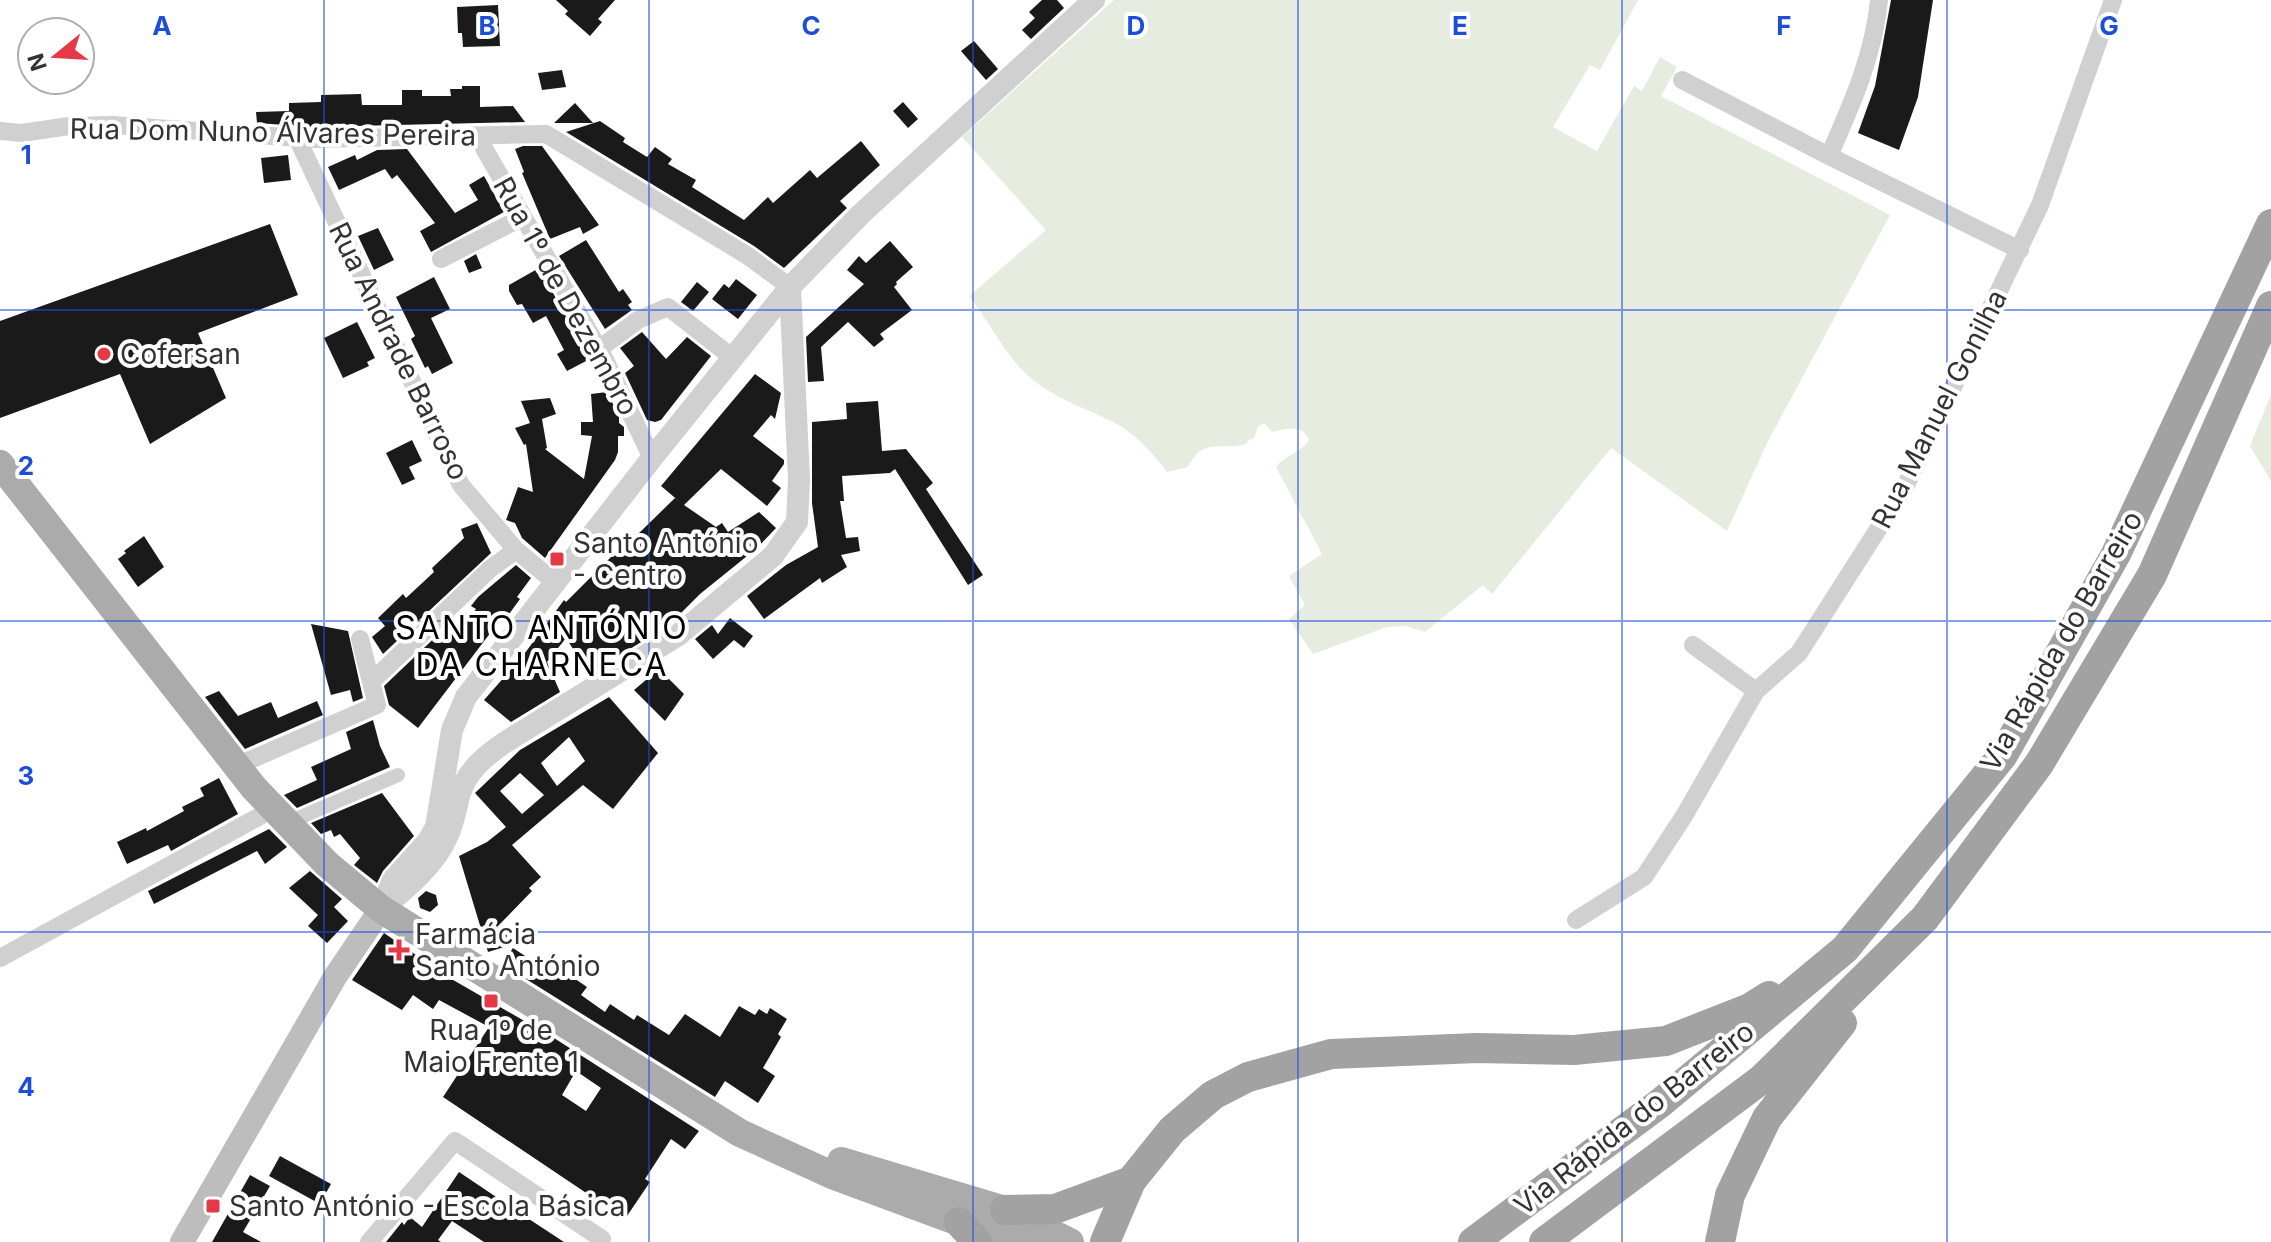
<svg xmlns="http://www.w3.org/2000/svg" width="2271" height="1242" viewBox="0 0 2271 1242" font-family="Inter,sans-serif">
<rect width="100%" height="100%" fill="#fff"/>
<path fill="#e6ecdf" d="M1114,0H1638L1600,70L1590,65L1553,127L1597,151L1634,86L1642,91L1660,57L1677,67L1661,96L1890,215L1767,443L1727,531L1611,448L1492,594L1483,585L1425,632L1406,626L1387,627L1313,654L1289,619L1305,605L1289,576L1322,554L1276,467C1285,455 1301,453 1309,440C1303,424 1285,429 1272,432L1264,423L1258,427L1254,438L1249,440L1246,444C1220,451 1203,436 1188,467L1167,472C1152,452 1136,434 1113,422C1086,408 1057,400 1032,379C1004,356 991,323 969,296L1046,230L962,137Z
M2271,395V481L2250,446Z"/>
<path fill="#1a1a1a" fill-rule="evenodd" d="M556,0H615L598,19L602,22L590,36L565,14L568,11Z
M1042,0H1057L1064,8L1031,39L1022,30L1035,18L1029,12Z
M1891,0H1933L1918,97L1899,150L1858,133L1875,86Z
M498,5L500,46L463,47L462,33H458L457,7Z
M974,41L998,69L986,80L961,51Z
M562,70L566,87L542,90L538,73Z
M462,86H480V107L513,106L525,122L314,127L257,123L256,112L289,111V103L321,102V95L361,94L362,105H402V90H422V96H451L450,89H462Z
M903,102L918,119L908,128L893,111Z
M575,103L593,123H554Z
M600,121L625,138L623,142L647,157L655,147L672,159L668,164L696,180L692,187L744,220L768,197L773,203L810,170L817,178L861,141L880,165L840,201L847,208L784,268L754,246L566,132Z
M523,146H542L599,225L583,234L580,227L550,239L522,173L524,172L515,149Z
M407,149L455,213L478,200L469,185L484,176L504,212L431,252L420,231L435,223L397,175L392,179L385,169L339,190L328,167L355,155L357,160L377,150Z
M288,155L291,180L264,183L261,158Z
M270,224L298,295L198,333L226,398L150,444L120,374L0,418V321Z
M378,228L394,260L374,270L358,236Z
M586,240L619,292L623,289L632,302L628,305L632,310L605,329L559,256Z
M890,241L913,267L896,282L897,284L894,287L912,310L880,334L884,339L874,347L848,322L821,347L824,381L808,382L806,337L864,284L847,270L859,256L866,263Z
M476,254L482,268L469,273L464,261Z
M539,268L590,359L567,371L557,354L564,350L546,316L533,323L522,304L517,305L509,291V285Z
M434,277L450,309L431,318L453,363L432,374L428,366L425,368L411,339L415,336L396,297Z
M736,279L757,295L738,319L712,299L724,284L729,288Z
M697,282L709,292L693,311L681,302Z
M357,322L375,358L367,362L369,366L343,378L324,338Z
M642,332L666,359L687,337L711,356L661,420L655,422L647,420L625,373L634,366L620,348Z
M755,374L781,393L775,419L771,415L753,436L784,460V464L772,481L781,488L767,506L721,469L684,505L716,527L722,523L728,532L759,512L776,528L757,548L700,594L669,625L589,674L566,638L547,662L560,692L511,722L484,700L522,657L564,600L566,602L634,534L636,536L675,498L680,502L661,486Z
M607,392L619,416V423L624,427V436H618V452L615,460L545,558L522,538L515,523L506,520L518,487L533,492L526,444L524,445L515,428L530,423L521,401L550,398L556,414L542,419L547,448L545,449L584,479L592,436L581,435V422H593L591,394Z
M878,401L882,451L906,449L933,483L926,489L983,575L968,585L895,469L890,473L842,476L844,501H840L846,538L858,537L860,551L841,555L847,567L822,583L820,578L764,619L747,596L786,565L818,547L812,503V422L847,419L846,403Z
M412,440L422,461L409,467L415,479L402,485L386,453Z
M477,523L491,553L383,654L372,637L385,626L378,618L403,594L406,598L434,572L432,568L464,538L461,529Z
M144,536L164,567L138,587L118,559L126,553L124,551Z
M516,565L531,578L517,597L520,599L507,617L504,615L418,728L389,705L384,686L447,626L458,634L476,609L471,606L478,597Z
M730,618L753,636L744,648L734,640L713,659L695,639L712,625L718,634Z
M311,624L348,631L363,698L353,702L350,690L331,695Z
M659,669L684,694L665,721L634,690Z
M219,691L238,716L271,702L278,718L317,701L323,715L245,749L205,697Z
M609,697L658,753L613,809L583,785L512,845L541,877L529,888L532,891L497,927L520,942L488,952L459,856L487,842L506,827L475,793L520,750ZM569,737L585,761L557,786L541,763ZM520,773L544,795L522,814L500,791Z
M373,720L380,746L390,767L297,808L284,795L317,780L311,767L351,749L346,732Z
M219,778L238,814L171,851L168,845L127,864L117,842L146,828L147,831L184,811L182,807L204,796L200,788Z
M382,793L414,836L383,871L377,883L354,865L360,858L340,834L334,837L331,830L321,834L311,823Z
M269,829L287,847L265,864L257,851L154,904L148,891Z
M310,871L342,899L334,907L348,921L327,943L308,926L318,915L289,888Z
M426,891L436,895L438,905L430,912L420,908L418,898Z
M384,933L448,977L554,1038L699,1131L685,1149L671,1139L645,1179L650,1182L625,1219L443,1097L489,1027L439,1000L433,1009L413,995L402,1010L352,980ZM576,1071L601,1088L586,1111L562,1095Z
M513,948L554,975L559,968L587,987L581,995L605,1012L610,1004L634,1020L637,1015L669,1035L685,1014L720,1037L739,1006L755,1015L759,1009L767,1014L770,1008L787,1019L778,1034L781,1037L763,1068L775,1076L758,1103L725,1081L715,1097L502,964Z
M280,1156L331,1184L320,1204L269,1176Z
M459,1172L532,1221L564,1242H484L452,1221L438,1240L441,1242H386L402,1222L404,1225L410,1217L422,1227Z
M250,1175L270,1186L243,1232L261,1242H212Z"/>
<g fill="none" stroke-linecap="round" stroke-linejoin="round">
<path stroke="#d0d0d0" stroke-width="14" d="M287,823L398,775"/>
<path stroke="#d0d0d0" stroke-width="18" d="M1682,80L1829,156L2020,250
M0,131L22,133L69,126L113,125L314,139L546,134L748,256L790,287
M477,136L604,358L652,458
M297,138L461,485L516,550L556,583
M1829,156C1851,106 1874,55 1879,0
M441,259L523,217
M599,349L638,320L668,307L733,358
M1693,645L1756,691
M371,682L490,569L516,550
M236,766L377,705L360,639
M1576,920L1644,877L1684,816L1756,691L1799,653L1905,487L2040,205L2113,0
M0,958L273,809
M369,1242L455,1141L602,1239"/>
<path stroke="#d0d0d0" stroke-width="22" d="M382,908C406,889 436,864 448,835C454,822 456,807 460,793C468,770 485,756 504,743L677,636L773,556L797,522L799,479L790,287
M381,909L393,880L428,841L436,827L452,730L466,697L652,458L790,287L861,214L1094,0"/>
<path stroke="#bdbdbd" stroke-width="24" d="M182,1242L335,977L381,909"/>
<path stroke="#ababab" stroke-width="28" d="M0,464L254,788L327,864L381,909L740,1133L832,1175L959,1222L1012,1236L1024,1242
M841,1161L1005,1210L1070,1242"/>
<path stroke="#a2a2a2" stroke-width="30" d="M1005,1210L1055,1209L1131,1181
M959,1222L977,1242
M1105,1242L1131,1181L1172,1130L1213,1095L1248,1077L1331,1054L1477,1048L1574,1050L1666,1041L1750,1008L1769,996
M1473,1242L1659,1104L1845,949L2003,755L2116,554L2271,224
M1544,1242L1762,1079L1925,918L2039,764L2152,575L2271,306
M1720,1242L1730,1195L1767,1118L1842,1023"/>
</g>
<path fill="none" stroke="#1d4ed8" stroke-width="2" stroke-opacity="0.55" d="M324,0V1242M649,0V1242M973,0V1242M1298,0V1242M1622,0V1242M1947,0V1242M0,310H2271M0,621H2271M0,932H2271"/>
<g fill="#e63946" stroke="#fff" stroke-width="3">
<circle cx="104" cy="354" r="8"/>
<rect x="549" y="551" width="16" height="16" rx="4"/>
<path d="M395 938h8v8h8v8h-8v8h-8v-8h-8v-8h8z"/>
<rect x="483" y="993" width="16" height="16" rx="4"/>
<rect x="205" y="1198" width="16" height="16" rx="4"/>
</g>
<g text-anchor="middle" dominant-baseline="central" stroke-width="8" stroke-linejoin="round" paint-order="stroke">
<g font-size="28" fill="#333" stroke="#fff">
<text transform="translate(273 132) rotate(1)">Rua Dom Nuno Álvares Pereira</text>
<text transform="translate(566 296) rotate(61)">Rua 1º de Dezembro</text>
<text transform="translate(399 351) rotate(64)">Rua Andrade Barroso</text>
<text transform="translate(1939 409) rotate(-63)">Rua Manuel Gonilha</text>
<text transform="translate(2061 641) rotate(-60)">Via Rápida do Barreiro</text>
<text transform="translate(1634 1118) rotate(-38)">Via Rápida do Barreiro</text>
</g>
<g font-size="28" fill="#333" stroke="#fff" text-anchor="start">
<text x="120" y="354">Cofersan</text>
<text x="573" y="543">Santo António<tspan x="573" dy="32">- Centro</tspan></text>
<text x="415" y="934">Farmácia<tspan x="415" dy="32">Santo António</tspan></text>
<text x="491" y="1030" text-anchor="middle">Rua 1º de<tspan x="491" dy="32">Maio Frente 1</tspan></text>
<text x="229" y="1206">Santo António - Escola Básica</text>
</g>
<g font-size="32" letter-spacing="2" fill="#000" stroke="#fff">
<text x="542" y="627">SANTO ANTÓNIO<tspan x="542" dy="37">DA CHARNECA</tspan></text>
</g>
</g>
<g font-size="26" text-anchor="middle" font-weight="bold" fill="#1d4ed8" stroke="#fff" stroke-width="8" stroke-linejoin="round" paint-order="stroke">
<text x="162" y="35">A</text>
<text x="487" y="35">B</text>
<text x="811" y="35">C</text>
<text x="1136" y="35">D</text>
<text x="1460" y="35">E</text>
<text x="1784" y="35">F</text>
<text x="2109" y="35">G</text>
<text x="26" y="164">1</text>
<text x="26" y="475">2</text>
<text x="26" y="785">3</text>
<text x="26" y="1096">4</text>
</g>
<g transform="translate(56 56) rotate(252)"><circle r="38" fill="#ffffff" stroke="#adadad" stroke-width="2"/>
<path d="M0-6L14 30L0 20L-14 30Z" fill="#e63946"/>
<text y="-12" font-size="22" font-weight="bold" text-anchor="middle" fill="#333333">N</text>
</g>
</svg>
